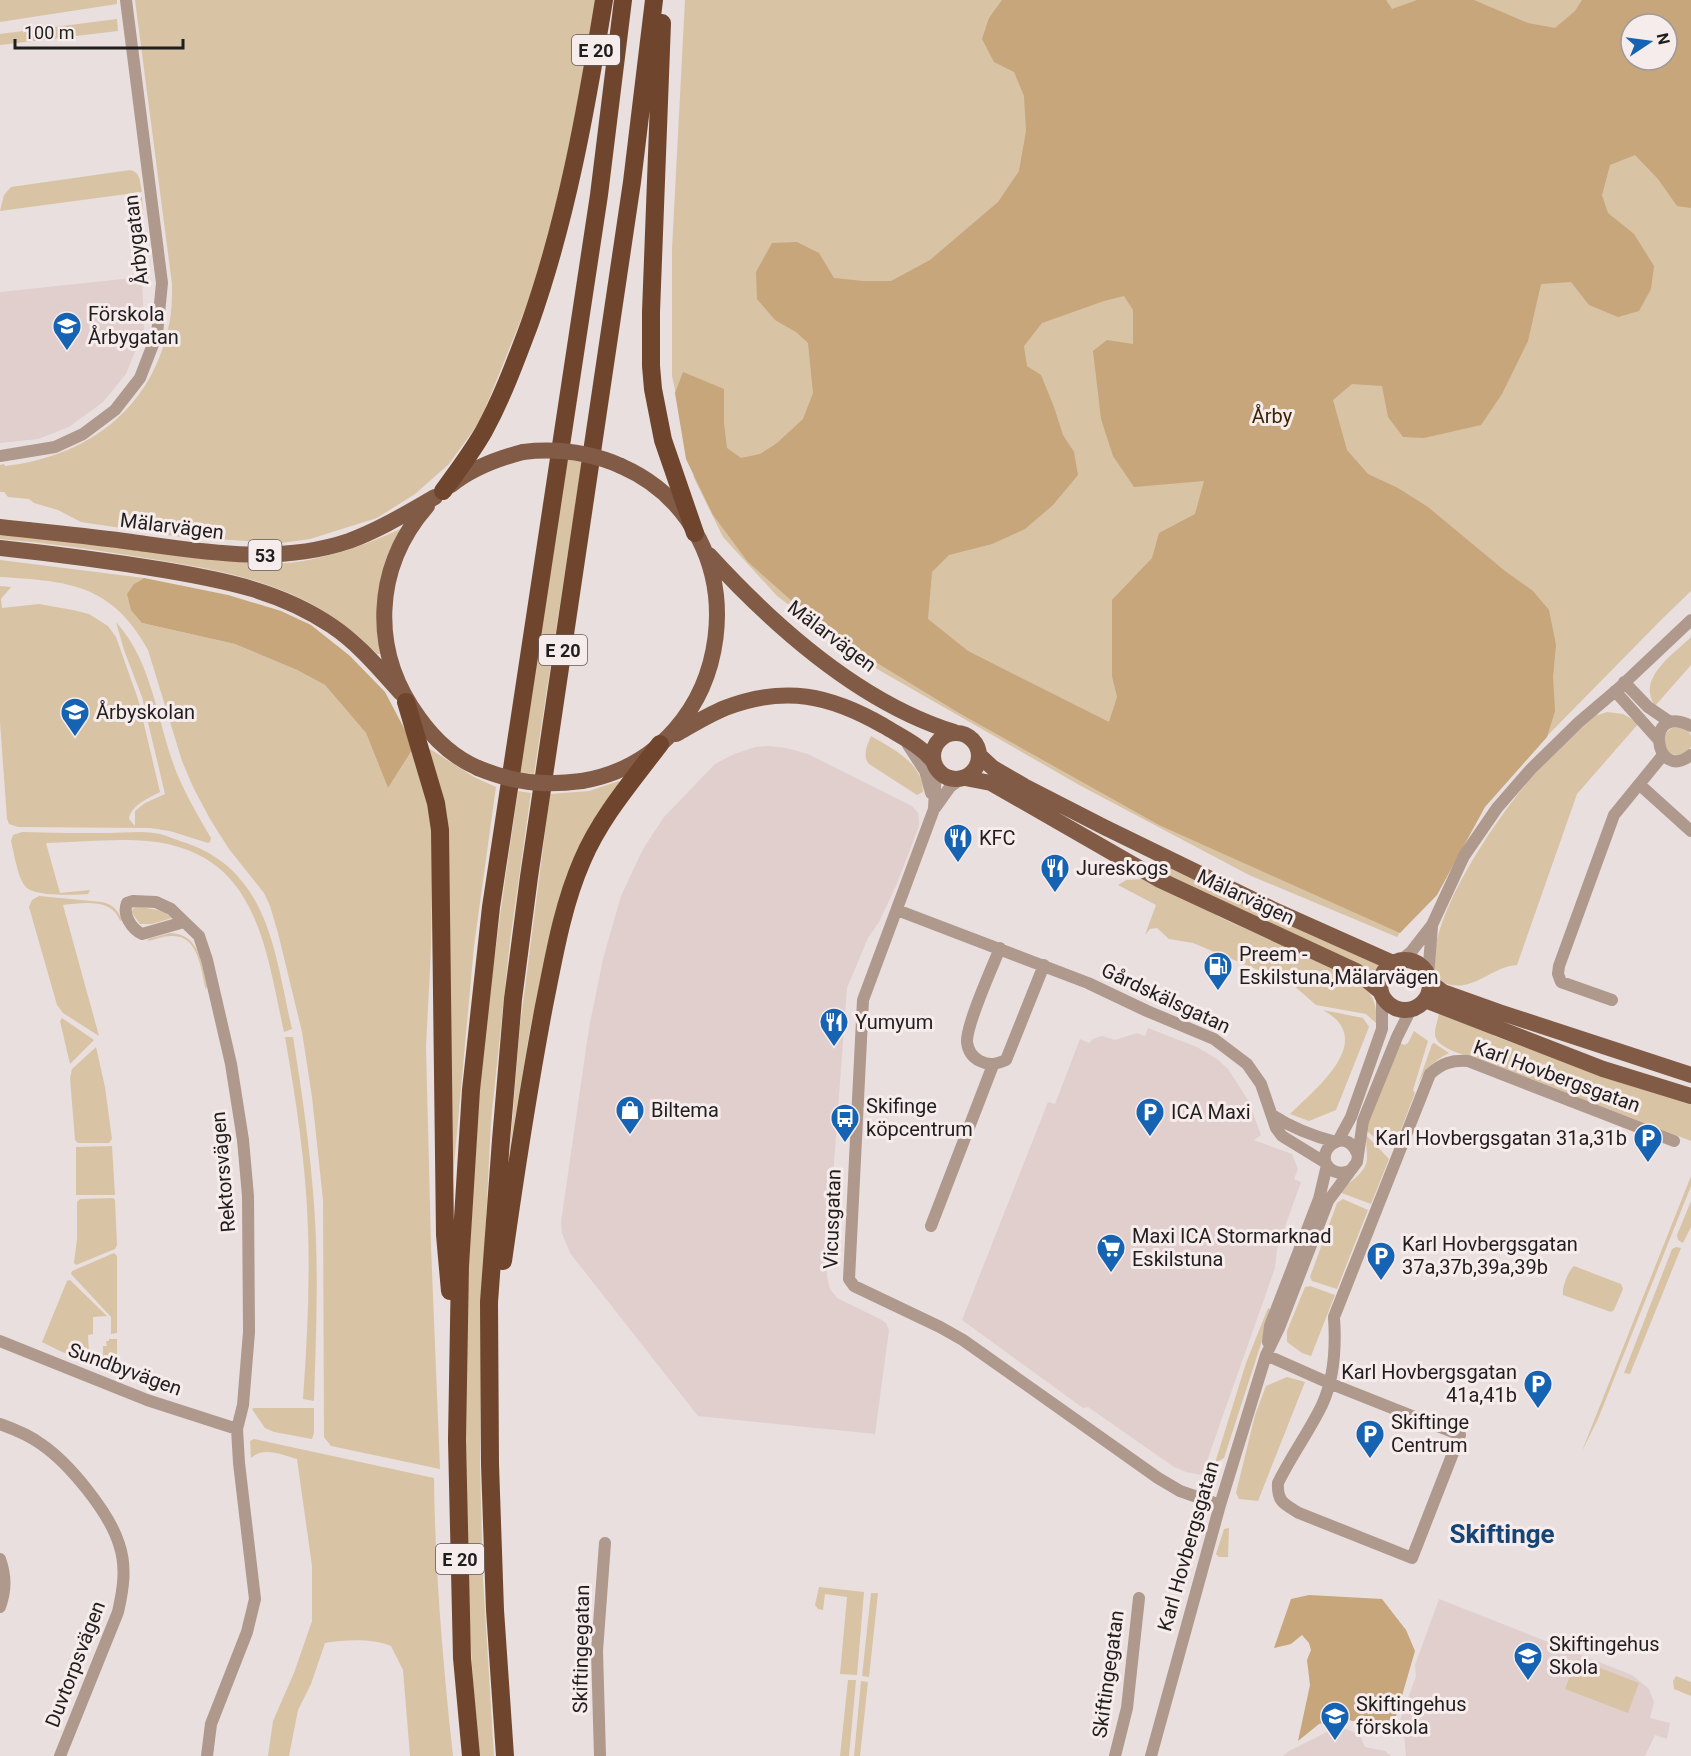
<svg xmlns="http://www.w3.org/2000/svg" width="1691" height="1756" viewBox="0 0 1691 1756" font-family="Roboto,sans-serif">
<rect width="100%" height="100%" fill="#e9dfde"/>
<path fill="#e1cfcd" d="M142,277L144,329L126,374L103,402L69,427L38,439L0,443V292Z
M769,746L786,748L808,754L912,806L918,813L919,819V826L896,886L879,922L868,938L847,988L827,1257V1277L830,1289L837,1298L880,1319L886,1323L889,1330L875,1434L698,1416L570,1253L562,1233L561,1222L589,1028L603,959L621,896L643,849L664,817L715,764L732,755L755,747Z
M1148,1028L1197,1047L1217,1059L1228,1069L1248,1100L1261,1135L1254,1140L1292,1154L1298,1169L1294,1179L1301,1182L1277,1249L1275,1268L1202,1475L1186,1472L1174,1467L1088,1407L1083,1408L962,1320L1048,1102L1055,1104L1080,1039L1089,1043L1093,1039L1102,1036L1115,1040L1137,1033L1145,1036Z
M1439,1599L1632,1675L1649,1689L1654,1702L1650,1718L1670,1723L1667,1739L1655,1735L1645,1756H1406L1404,1735L1396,1732L1416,1676L1415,1665Z
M1339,1726L1360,1735L1365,1747L1385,1751L1391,1756H1283L1289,1751Z"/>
<path fill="#d9c3a5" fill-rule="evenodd" d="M0,0H117V4L0,22Z
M135,0H596L574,132L546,247L531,295L480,421L449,464L415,494L377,518L310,539L281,543L181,537L81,522L58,510L34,503L29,499L8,497L4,492H0V465L4,464L5,466C85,457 150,411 168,329C172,315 172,299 172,284Z
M685,0H1691V591L1661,620L1501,783L1448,853L1397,937L1249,875L1081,786L865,662L777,596L723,537L694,478L672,376V249ZM1631,24H1667V60H1631Z
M117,19L118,31L0,45V34Z
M130,170C141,172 140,183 142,192L0,211L4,195L11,187Z
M142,197L143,218L137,222L127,223L126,221L134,219L132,198Z
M567,459L582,461L534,774L518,772Z
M400,529L387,556L379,587L382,654H377C312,586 234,572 145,558C97,550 49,543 0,539V534C79,539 157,556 236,561C246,562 255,564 264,564C308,565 361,548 400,529Z
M0,560L144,578L134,584L142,623L235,644L297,670L325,685L366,733L388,788L414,747L433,824L431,949L426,1047L431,1246L440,1469L331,1446L324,1437L323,1200L312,1097L302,1032L278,933L270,906L264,893L229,849L210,819L193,787L182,761L148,650C112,584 68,581 0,577Z
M0,586L11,587L1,599L2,608L39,604L73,610L89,614L108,626L116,637L138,699L160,792C149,798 131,805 129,819L135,826V811L145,803L165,794L142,697L124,650L116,622C151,661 156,714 173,763C182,789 197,814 211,838L210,842L208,843L170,831L150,828L18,827L9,824L7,819L0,722Z
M1691,637V665L1655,706C1636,678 1674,654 1691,637Z
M1607,712L1623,714L1639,723L1577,794L1517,965C1488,967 1470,998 1438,980C1416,932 1500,813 1532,777C1551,755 1574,736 1594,716Z
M1664 741a14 14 0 1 1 28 0a14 14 0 1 1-28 0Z
M871,736C893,749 923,763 923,792L917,795L869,764C862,755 867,746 871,736Z
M430,749L474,777L496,787L474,946L452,1187L447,816L442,793L429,751Z
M619,781L620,783L596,818L567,874L554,917L530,1029L510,1149L520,1026L550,794L589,791Z
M518,791L531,793L510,941L491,1121L482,1299L480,1463L483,1579L494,1756H479C460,1545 462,1330 477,1119C486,1009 502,900 518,791Z
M22,832C51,833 80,833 109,833C124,833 139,831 154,833C163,834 172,838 180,841C269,868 274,951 292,1029L284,1032C265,946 257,851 147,841C115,838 79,842 46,843L60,893L90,890L88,894C75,895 33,897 25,886C18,878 14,853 11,841L13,835Z
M1155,859L1380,962L1373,975L1150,869Z
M1143,879L1199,903L1219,917L1343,972C1367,987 1377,994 1377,1024L1366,1014L1316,1005L1292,984L1193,943L1169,939L1157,928L1150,929L1145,935L1156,905L1118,885L1126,880Z
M39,896L102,902C112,904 118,910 122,920L120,921C112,898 83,903 63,905L99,1036L63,1013L57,1005L29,907L32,900Z
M136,906L163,911L172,918L152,924H140L132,913V910Z
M170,933C200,934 201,963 207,986L206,990C201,971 199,934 171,936C164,936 156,939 148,941V939Z
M1323,1010L1363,1018L1369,1027L1336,1110L1309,1121L1290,1114C1316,1088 1378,1040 1323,1010Z
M1439,1013L1489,1030L1494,1036L1567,1063L1691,1102V1141L1476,1058C1465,1055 1434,1048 1435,1033C1435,1027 1438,1020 1439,1013Z
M62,1018L94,1040L70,1064L60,1021Z
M1414,1031L1428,1041L1413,1090L1415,1093L1398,1137L1376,1139L1366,1130L1368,1122L1399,1043L1405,1045L1408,1043Z
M285,1037H293C302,1092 310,1148 314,1204C319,1270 316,1336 314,1401L303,1399C307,1342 310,1286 308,1229C306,1164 296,1100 285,1037Z
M1434,1043L1449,1053C1432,1062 1424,1070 1417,1087L1432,1044Z
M96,1047L105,1087L112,1139L109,1143H78L75,1140L70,1078L72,1069Z
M1366,1135L1389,1159L1371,1204L1339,1192C1349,1181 1365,1175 1367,1159C1367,1151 1366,1143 1366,1135Z
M112,1146L115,1195H76V1147Z
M1691,1176V1186L1598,1419L1582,1451Z
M80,1199L113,1198L115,1200L117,1245L115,1249L76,1265L74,1263L77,1239V1202Z
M1343,1199L1368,1210L1337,1289L1312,1281L1310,1277L1337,1203Z
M1691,1201V1227L1683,1243L1678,1240L1677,1235Z
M1676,1247L1681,1248L1630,1374L1624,1373L1672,1249Z
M114,1253L117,1256V1333L111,1334V1317L71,1274L72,1271Z
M1574,1266L1621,1284L1623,1289L1614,1310L1611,1312L1563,1295C1562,1287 1568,1271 1574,1266Z
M70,1280L107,1316L93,1317V1334L88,1335L89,1355H103V1346H107L106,1341H109V1339H117V1370L114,1373L60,1351L42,1342L67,1281Z
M1310,1286L1335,1295L1311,1356L1302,1353L1287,1342V1331L1305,1287Z
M1268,1308L1272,1310L1224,1458L1215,1463L1246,1363Z
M1287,1377L1305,1382L1258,1501L1239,1499L1236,1493L1255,1415L1266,1386Z
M254,1408H314V1433L312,1439L274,1432L265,1428L252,1409Z
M254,1439L434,1478C435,1571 443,1664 453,1756H410L403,1670L391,1646C371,1638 346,1640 325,1643L311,1684L298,1710L289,1756H268L273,1721L294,1673L312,1621V1566L297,1459C282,1455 264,1446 251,1458L250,1441Z
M1229,1528L1228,1557H1219L1216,1554L1224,1529Z
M819,1587L864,1592L857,1675L840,1674L847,1597L825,1594L823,1610L818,1609L815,1605Z
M871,1593H878L869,1677L862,1676Z
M1577,1659L1639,1683L1628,1713L1565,1689Z
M1676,1676L1691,1682V1696L1674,1689L1673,1681Z
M848,1680H856L849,1756H840Z
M861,1681L868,1682L860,1756H854Z"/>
<path fill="#c6a67a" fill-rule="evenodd" d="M1002,0H1386L1392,9L1417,0H1474L1528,23L1555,28L1575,11L1582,0H1691V208L1677,206L1658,179L1635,155L1610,165L1602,195L1608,213L1634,234L1654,266L1651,289L1639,311L1618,317L1589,305L1571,282L1541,284L1528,341L1502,394L1481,425L1424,438L1403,437L1388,417L1382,386L1352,384L1333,400L1347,450L1368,474L1398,488L1428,507L1505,571L1533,591L1549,610L1556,645L1553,677L1555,711L1547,737L1485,807L1437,895L1400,933L1159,825L959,713L828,633L748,562L713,515L686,459L675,393L683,372L724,389V423L727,448L741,458L760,454L777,443L803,419L813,393L808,343L796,332L775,320L757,299L756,272L772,243L797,242L819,253L834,278L863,281H891L930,260L998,202L1019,171L1026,131L1024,96L1014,72L994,62L982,39L989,18ZM1631,24H1667V60H1631ZM1124,296L1133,310V344L1107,340L1093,351L1101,419L1113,456L1134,487L1204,481L1195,514L1159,533L1152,558L1112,600V676L1117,697L1109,722L968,651L928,619L932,572L949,555L992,544L1025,529L1053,505L1078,475L1074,452L1063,435L1054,407L1041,375L1027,366L1024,346L1042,323L1104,301Z
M144,578L228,595L281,611L311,625L350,656L385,692L414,747L388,788L366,733L325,685L297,670L235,644L142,623L131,610L127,594L134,584Z
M1309,1595L1382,1599L1406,1630L1415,1651L1392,1730L1340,1718L1319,1724L1298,1741L1310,1685L1307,1660L1311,1650L1309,1643L1302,1635L1291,1644L1274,1648L1291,1599Z"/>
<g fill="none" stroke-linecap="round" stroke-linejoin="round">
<path stroke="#af988c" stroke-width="12" d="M0,456L55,447L83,434L115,410L140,378L157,334L162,283L126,0
M1624,682L1648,707L1670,722
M1615,691L1657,738
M1691,726C1643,701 1654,784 1691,755
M908,745L925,771L931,793
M936,769L934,809L863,1000L849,1279L854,1286L940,1327L963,1340L1158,1478L1180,1491L1220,1505
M1640,785L1691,831
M935,808L950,787L961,779
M897,910L1088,983L1147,1011L1214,1039L1247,1064L1261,1084L1276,1128L1282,1136L1326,1163
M184,922L142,934C132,929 122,915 127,903L133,901L156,902L171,909L199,936L207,960L231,1064L243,1140L248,1196L249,1332L243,1405L237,1429L239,1463L255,1599L247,1632L211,1724L207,1756
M1000,948C992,968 966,1025 967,1042C968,1051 972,1057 980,1061C990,1066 996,1064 1006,1060L1044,965
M1401,960L1411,952L1432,925L1464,856L1497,808L1531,769L1579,722L1619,688L1691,620
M1428,977L1432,926
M1612,1000L1561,982L1558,974L1559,966L1614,815L1663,755
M1272,1115C1292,1128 1312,1136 1336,1142
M1338,1141L1351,1117L1382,1029V996
M1351,1170C1345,1173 1338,1174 1332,1170C1310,1155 1344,1123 1357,1153
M931,1226L993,1065
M0,1341L147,1400L237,1429
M1268,1342L1270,1326L1319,1199L1327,1165
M1266,1355L1329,1383L1460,1435L1412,1558L1299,1513C1284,1504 1277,1502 1278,1483C1291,1456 1309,1432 1322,1405C1335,1377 1336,1346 1334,1317L1430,1074C1442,1063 1452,1060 1468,1061L1674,1141
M0,1424C14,1429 29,1435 41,1444C69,1463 109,1512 119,1544C127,1567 123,1590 118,1612L60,1756
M0,1559C6,1576 6,1590 0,1607
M600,1756L597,1651L605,1543
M1115,1756L1127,1708L1139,1598
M1151,1756L1220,1505L1266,1355L1279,1328L1328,1201L1357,1162L1363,1121L1397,1037L1411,1009"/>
<path stroke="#815b46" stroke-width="16" d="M451,485C472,468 496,459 523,452
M427,506C373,568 370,652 419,718C434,739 455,758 478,768
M0,527C44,532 88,536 132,542C204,552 278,565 349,541C379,530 407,513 435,497
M0,548C55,554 109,561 164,570C223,580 281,591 332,626C359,644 380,670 401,693
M709,555C774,626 861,703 954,732
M933 756a23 23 0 1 1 46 0a23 23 0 1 1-46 0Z
M676,734C692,725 708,715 725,708C785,685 830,695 884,726C902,737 920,745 933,761
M979,755L993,768L1024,786L1104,827L1272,909L1393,963
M965,778L991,783L1160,880L1356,971L1380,991
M582,781C739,754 768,531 621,466
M1380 985a25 25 0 1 1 50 0a25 25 0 1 1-50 0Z
M1429,982L1443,992L1499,1012L1691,1075
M1425,1000L1603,1069L1691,1096"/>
<path stroke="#70452d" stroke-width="18" d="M662,23L651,312V366L653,389L663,440L695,533
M443,491C457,472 472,452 484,431C503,396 516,360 530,323C567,218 586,110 604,0
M406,702L436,803L440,830L445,1235L450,1291
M503,1261C515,1176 528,1091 544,1006C554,957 562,907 582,861C600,818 632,781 660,744
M471,1756L462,1658L457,1440L460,1266L471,1090L491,907L599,195L623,0
M505,1756L495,1610L490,1464L489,1302L501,1140L513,999L529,877L632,182L654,0"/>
<path stroke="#815b46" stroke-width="16" d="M523,452C558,448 589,452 621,466
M478,768C515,783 543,786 582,781"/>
</g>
<defs>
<g id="school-pin" transform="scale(1.5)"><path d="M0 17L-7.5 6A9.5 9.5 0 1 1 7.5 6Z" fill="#1563b2" stroke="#f6eceb"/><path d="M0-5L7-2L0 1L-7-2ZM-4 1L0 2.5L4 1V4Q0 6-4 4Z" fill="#fff"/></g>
<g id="restaurant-pin" transform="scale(1.5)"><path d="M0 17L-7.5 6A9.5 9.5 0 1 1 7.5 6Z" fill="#1563b2" stroke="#f6eceb"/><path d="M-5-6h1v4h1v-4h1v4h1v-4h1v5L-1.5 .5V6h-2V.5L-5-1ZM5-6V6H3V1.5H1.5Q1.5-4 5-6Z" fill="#fff"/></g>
<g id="fuel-pin" transform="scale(1.5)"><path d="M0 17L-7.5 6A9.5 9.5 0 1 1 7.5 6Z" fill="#1563b2" stroke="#f6eceb"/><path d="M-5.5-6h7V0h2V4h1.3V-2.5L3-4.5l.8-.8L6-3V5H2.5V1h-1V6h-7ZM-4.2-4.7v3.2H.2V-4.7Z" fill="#fff"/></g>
<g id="shop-pin" transform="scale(1.5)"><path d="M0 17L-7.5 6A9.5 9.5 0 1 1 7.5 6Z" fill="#1563b2" stroke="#f6eceb"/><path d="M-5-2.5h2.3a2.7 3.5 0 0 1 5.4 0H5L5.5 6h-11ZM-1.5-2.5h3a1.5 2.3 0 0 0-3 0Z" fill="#fff"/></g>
<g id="parking-pin" transform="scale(1.5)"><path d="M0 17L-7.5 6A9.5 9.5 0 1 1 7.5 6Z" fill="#1563b2" stroke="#f6eceb"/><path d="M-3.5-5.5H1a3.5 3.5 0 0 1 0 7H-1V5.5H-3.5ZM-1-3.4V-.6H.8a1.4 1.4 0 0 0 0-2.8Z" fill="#fff"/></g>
<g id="bus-pin" transform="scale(1.5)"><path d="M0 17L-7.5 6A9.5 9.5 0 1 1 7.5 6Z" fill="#1563b2" stroke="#f6eceb"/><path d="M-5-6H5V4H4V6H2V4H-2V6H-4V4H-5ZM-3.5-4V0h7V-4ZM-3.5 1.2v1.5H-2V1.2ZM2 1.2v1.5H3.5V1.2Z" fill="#fff"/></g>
<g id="supermarket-pin" transform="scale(1.5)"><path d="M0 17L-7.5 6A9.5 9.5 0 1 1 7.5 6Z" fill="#1563b2" stroke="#f6eceb"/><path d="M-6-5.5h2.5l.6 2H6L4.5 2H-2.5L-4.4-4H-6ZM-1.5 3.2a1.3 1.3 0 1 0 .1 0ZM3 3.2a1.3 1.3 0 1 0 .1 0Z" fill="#fff"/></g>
</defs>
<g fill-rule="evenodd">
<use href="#school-pin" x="67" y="326"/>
<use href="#school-pin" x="75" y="712"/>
<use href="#restaurant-pin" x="958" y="838"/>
<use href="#restaurant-pin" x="1055" y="868"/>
<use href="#fuel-pin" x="1218" y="966"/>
<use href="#restaurant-pin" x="834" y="1022"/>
<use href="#shop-pin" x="630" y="1110"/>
<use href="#parking-pin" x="1150" y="1112"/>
<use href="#bus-pin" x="845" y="1118"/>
<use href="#parking-pin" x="1648" y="1138"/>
<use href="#supermarket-pin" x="1111" y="1248"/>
<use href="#parking-pin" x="1381" y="1256"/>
<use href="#parking-pin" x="1538" y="1384"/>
<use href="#parking-pin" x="1370" y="1434"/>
<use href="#school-pin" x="1528" y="1656"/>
<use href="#school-pin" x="1335" y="1716"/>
</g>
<g text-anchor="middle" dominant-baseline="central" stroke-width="6" stroke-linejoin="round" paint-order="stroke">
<g fill="#f6eceb" stroke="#615c5c" stroke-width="1.5">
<rect x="572" y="35" width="48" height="30" rx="4.5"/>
<rect x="248.5" y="540" width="33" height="30" rx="4.5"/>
<rect x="539" y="635" width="48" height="30" rx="4.5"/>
<rect x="436" y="1544" width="48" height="30" rx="4.5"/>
</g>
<g font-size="18" font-weight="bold" fill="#211e1e">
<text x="596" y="50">E 20</text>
<text x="265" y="555">53</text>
<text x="563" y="650">E 20</text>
<text x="460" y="1559">E 20</text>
</g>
<g font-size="20" fill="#211e1e" stroke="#f6eceb">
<text transform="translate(136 240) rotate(-97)">Årbygatan</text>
<text transform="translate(172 526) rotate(7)">Mälarvägen</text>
<text transform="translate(832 636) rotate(37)">Mälarvägen</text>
<text transform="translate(1246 897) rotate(25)">Mälarvägen</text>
<text transform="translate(1166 998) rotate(25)">Gårdskälsgatan</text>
<text transform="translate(1557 1076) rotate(20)">Karl Hovbergsgatan</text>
<text transform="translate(223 1172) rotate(-95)">Rektorsvägen</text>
<text transform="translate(832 1219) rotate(-88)">Vicusgatan</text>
<text transform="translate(125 1369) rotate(20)">Sundbyvägen</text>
<text transform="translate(1188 1546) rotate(-74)">Karl Hovbergsgatan</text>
<text transform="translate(581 1649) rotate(-89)">Skiftingegatan</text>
<text transform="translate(75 1664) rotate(-69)">Duvtorpsvägen</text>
<text transform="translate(1108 1674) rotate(-82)">Skiftingegatan</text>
</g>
<g font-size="20" fill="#211e1e" stroke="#f6eceb" text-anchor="start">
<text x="88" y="314">Förskola<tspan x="88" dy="23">Årbygatan</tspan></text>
<text x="96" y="712">Årbyskolan</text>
<text x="979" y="838">KFC</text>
<text x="1076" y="868">Jureskogs</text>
<text x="1239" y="954">Preem -<tspan x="1239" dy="23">Eskilstuna,Mälarvägen</tspan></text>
<text x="855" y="1022">Yumyum</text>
<text x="866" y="1106">Skifinge<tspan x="866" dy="23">köpcentrum</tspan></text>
<text x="651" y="1110">Biltema</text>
<text x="1171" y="1112">ICA Maxi</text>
<text x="1627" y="1138" text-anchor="end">Karl Hovbergsgatan 31a,31b</text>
<text x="1132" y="1236">Maxi ICA Stormarknad<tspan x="1132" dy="23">Eskilstuna</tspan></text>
<text x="1402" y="1244">Karl Hovbergsgatan<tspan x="1402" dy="23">37a,37b,39a,39b</tspan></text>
<text x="1517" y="1372" text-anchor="end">Karl Hovbergsgatan<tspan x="1517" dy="23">41a,41b</tspan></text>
<text x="1391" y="1422">Skiftinge<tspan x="1391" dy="23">Centrum</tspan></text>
<text x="1549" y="1644">Skiftingehus<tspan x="1549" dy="23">Skola</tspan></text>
<text x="1356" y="1704">Skiftingehus<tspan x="1356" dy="23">förskola</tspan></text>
</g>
<g font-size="20" fill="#3b2500" stroke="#f6eceb">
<text x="1272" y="416">Årby</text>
</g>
<g font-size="26" font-weight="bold" fill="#154477" stroke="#f6eceb">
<text x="1502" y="1534">Skiftinge</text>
</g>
</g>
<g transform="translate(1649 42) rotate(77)"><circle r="28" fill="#f6eceb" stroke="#a19a99" stroke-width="1.5"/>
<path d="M0-4.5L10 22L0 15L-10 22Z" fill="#1563b2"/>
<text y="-9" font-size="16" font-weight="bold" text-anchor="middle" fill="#211e1e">N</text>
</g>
<path d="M15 39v9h168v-9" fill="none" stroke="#211e1e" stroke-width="3"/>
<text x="24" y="39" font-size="18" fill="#211e1e" stroke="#f6eceb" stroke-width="4.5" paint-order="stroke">100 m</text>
</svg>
